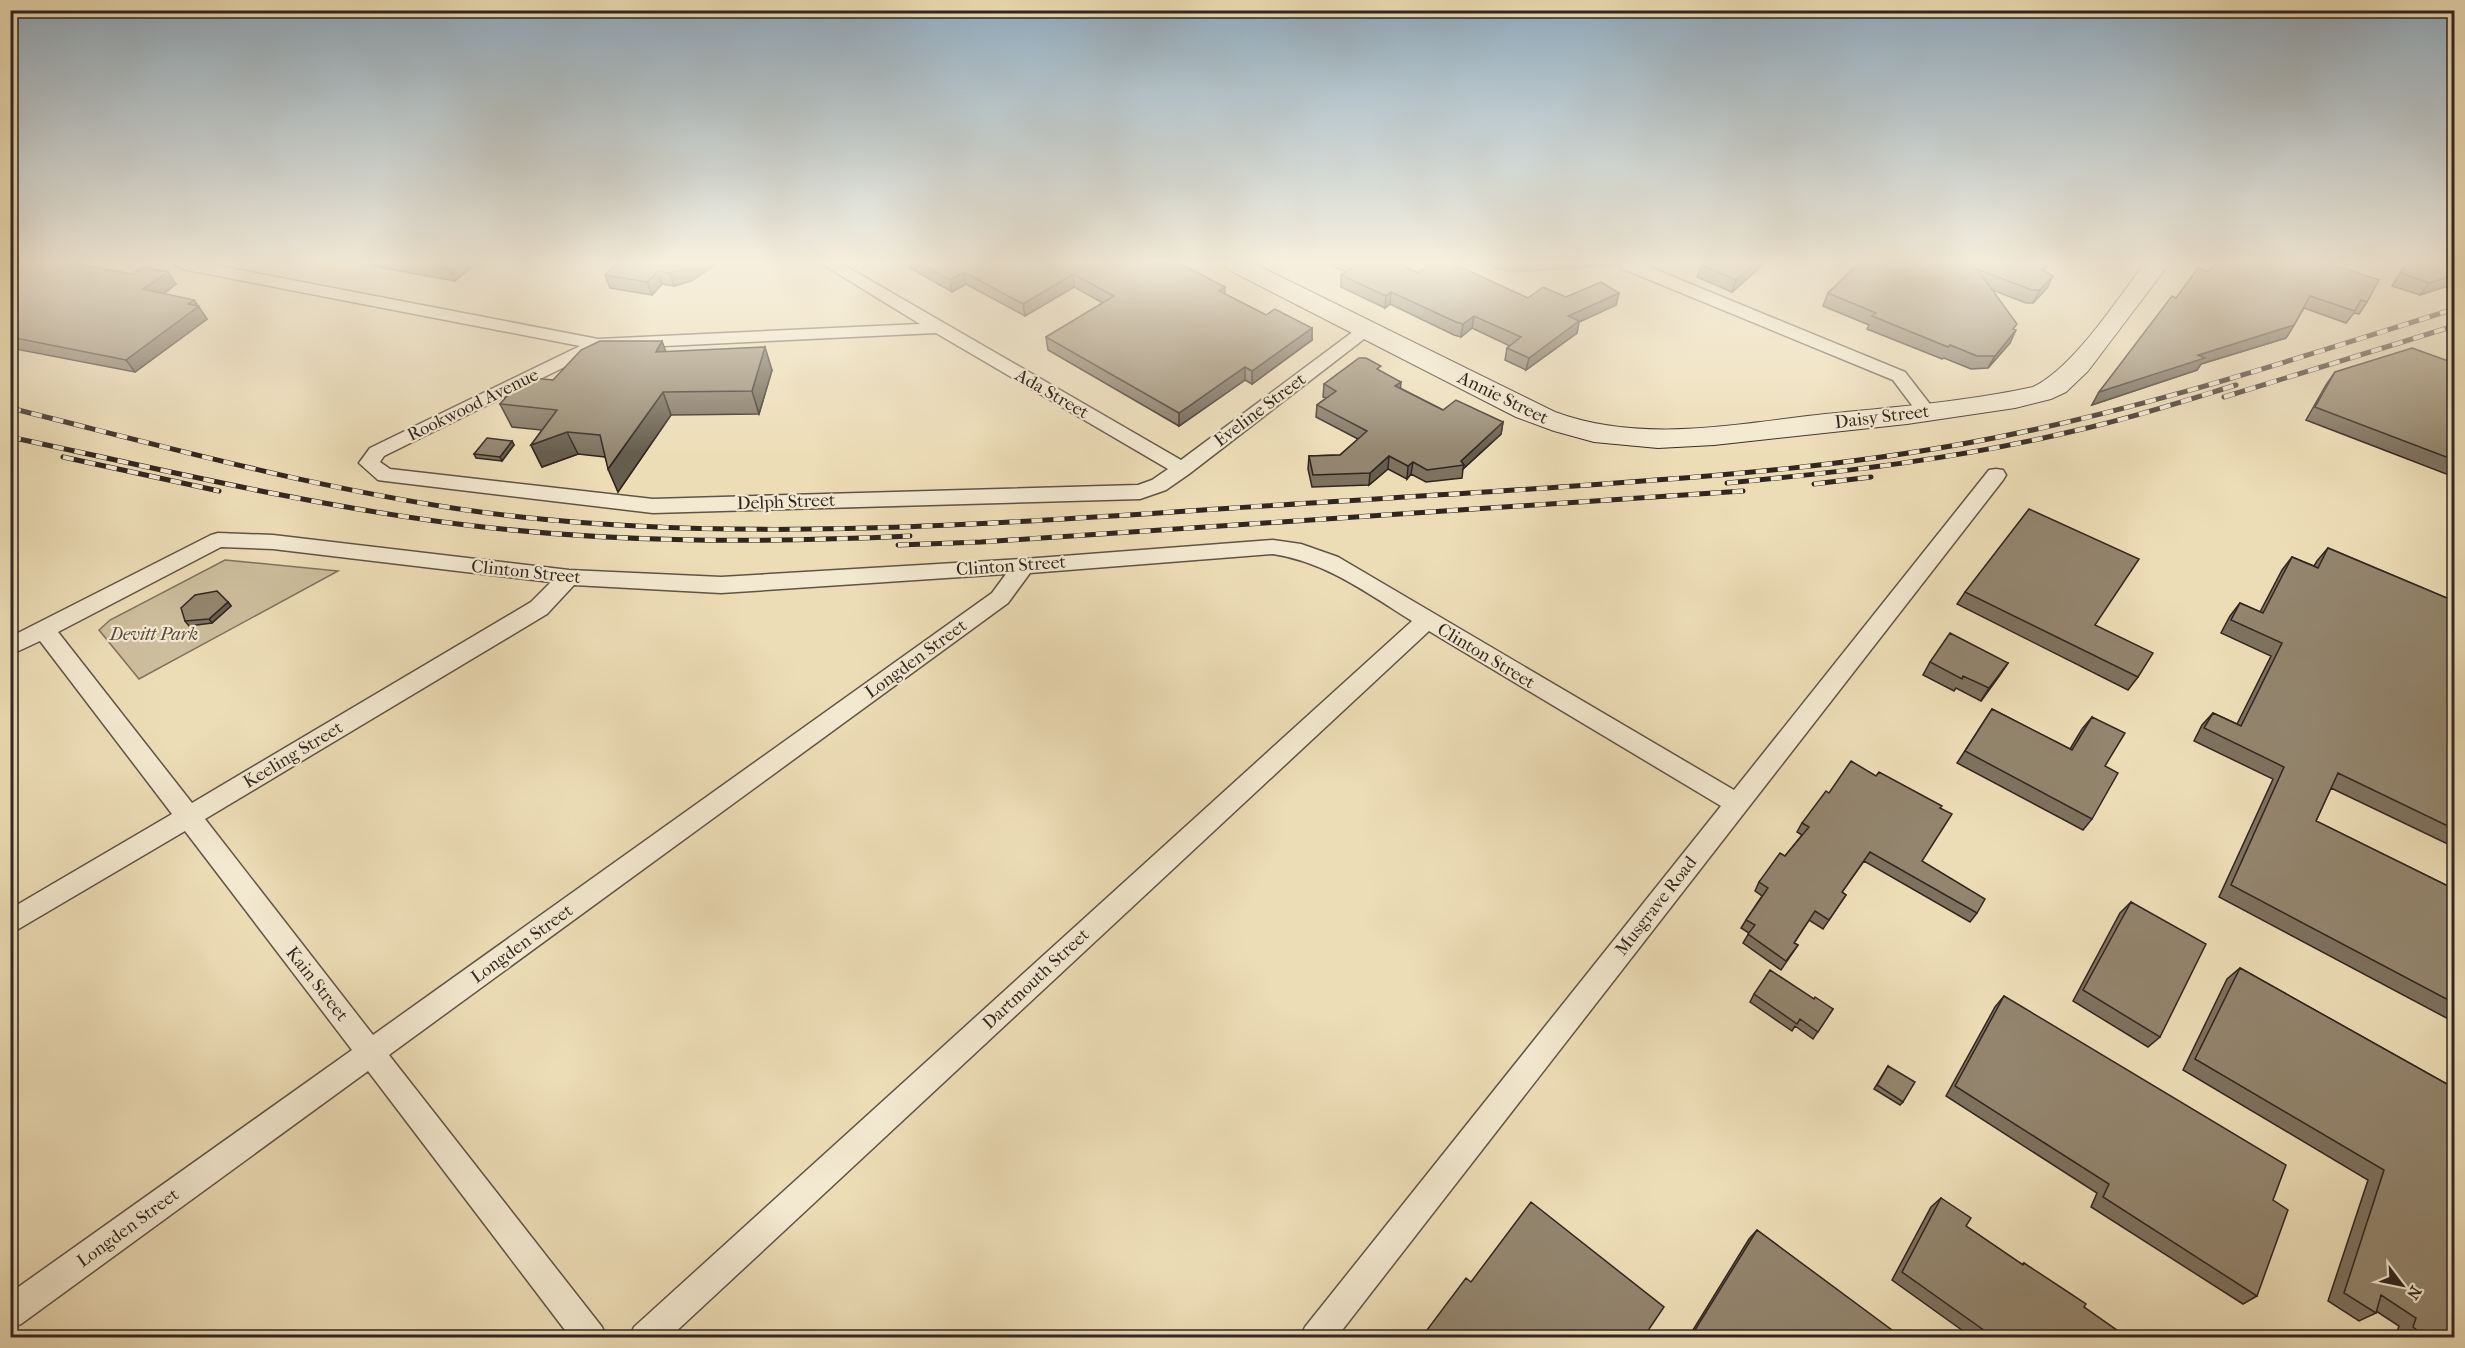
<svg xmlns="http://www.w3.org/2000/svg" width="2465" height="1348" viewBox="0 0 2465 1348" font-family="'IM FELL French Canon',serif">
<rect width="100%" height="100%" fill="#edddb7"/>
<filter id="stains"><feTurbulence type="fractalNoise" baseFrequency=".00333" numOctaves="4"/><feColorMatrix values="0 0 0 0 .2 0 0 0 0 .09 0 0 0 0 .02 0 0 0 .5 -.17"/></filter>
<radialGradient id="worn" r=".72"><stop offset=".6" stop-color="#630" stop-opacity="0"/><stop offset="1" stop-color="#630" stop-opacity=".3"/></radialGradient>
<path fill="#cdbe9d" stroke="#7f725e" stroke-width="1.5" d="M225,560L338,571L139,679L99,630L110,620Z"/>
<path fill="#ad9f83" stroke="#7b6f5b" stroke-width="1.5" d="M1483,264H1638L1510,272Z"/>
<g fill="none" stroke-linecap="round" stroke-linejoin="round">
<g stroke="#605445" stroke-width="3">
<path id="street" d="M174,264H209L598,339L920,324L822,264H842L1181,460L1362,325H1374L1377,329L1189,474L1166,490L1140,499L653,513L385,481L378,480L359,463L370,448L580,346L182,269ZM936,333L1168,469L1152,480L1138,485L653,499L390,469L380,462L384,456L601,349Z
M1619,264H1642L1905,372L1936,412L1934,416H1920L1893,380L1621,268Z
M1996,469L2003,470L2006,475L2003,480L1336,1338H1300L1305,1327L1721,806L1429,631L669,1338H629L634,1327L1412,621C1367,593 1326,562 1273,554L1030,573L1008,603L389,1055L602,1327L607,1338H571L368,1071L21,1324L10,1329V1293L352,1050L185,831L10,934V909L172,814L40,641L10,655V637L211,535L218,533L273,535L569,570L721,577L1024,559L1273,540L1301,544L1338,557L1734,790L1989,470ZM221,547L273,549L551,582L531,602L192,803L58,632ZM1006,574L992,593L373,1035L205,819L547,614L574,585L721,593Z"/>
</g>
<g stroke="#31261f" stroke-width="2">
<path id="secondary" d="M1224,264H1255L1555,412C1642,444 1735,424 1825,414C1895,407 1964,402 2033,387C2073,368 2116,301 2144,264H2169L2088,371L2066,392L2051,399L2015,408L1907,424L1714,445L1658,448L1594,442L1554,431L1516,417L1227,269Z"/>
</g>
<use href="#street" fill="#f3e9d0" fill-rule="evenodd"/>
<use href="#secondary" fill="#f3e9d0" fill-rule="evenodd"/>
<g stroke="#31261f" stroke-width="5">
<path id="rail" d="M2224,397L2454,326
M10,408C179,450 348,498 521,517C753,542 986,524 1218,509C1350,500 1483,493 1616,483C1731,475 1847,465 1962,444C2130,414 2292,360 2454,309
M10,437C159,469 307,505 458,524C608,543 759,543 910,536
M63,457L219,491
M1727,483C1845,472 1963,458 2078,430C2132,418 2184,401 2236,385
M1814,484L1871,477
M898,545L981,542L1743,491"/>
</g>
<use href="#rail" stroke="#f3e9d0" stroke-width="4" stroke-dasharray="11" stroke-linecap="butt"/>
</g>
<path fill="#7e725f" stroke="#31261f" stroke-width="1.5" d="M371,264H475L455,281L372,266Z
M617,264H717L691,281L674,286L662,284L652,295L610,288L605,275Z
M909,264H1181L1225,294L1266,315L1312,328V340L1252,384L1245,380L1179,426L1048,350L1046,337L1103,303L1074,287L1025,316L966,284L952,292L910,268Z
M1329,264H1400L1418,273L1528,298L1566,297L1619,293L1616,305L1579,322L1577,333L1526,370L1505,360L1507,348L1510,346L1472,328L1461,337L1454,335L1390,304L1385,308L1341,287V275L1346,272Z
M1702,264H1764L1732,292L1697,277Z
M1858,264L2044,271L2053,276L2047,288L2033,303H2026L1992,290L2014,330L2010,343L1988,368L1971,369L1944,358L1942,359L1867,329L1869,325L1823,306L1828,293Z
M2332,264L2367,302L2359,314L2354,313L2346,323L2304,308L2294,325L2286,338L2201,364L2197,370L2092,405L2099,392L2176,298L2208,272Z
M2405,264H2454V284L2420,295L2392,286Z
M10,267L176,284L163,294L198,306L207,319L135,372L10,348Z
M666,352L772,370L759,414L671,415L618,492L605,457L578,454L542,467L531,445L542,430L512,427L500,404L553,380Z
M2454,363V477L2306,420L2326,385L2335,372Z
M1380,371L1400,388L1443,410L1503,422L1501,434L1463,469L1462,478L1426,482L1411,474L1407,479L1388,469L1369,485L1312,487L1308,469L1309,456L1340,455L1358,439L1316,417L1317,405L1326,398L1323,397L1324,384Z
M512,441L514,445L502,461L476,458L474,454Z
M2328,548L2454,601V847L2331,788L2316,821L2454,889V1022L2219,897L2273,779L2194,741L2202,725L2213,713L2237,724L2271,656L2221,633L2230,616L2240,603L2260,612L2282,570L2292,557L2314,566L2317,561Z
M1965,592L2095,625L2138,677L2128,690L1957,604Z
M228,602L231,606L212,623L189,626L185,621Z
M1930,662L2008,663L1981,701L1956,688L1954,691L1923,675Z
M1992,709L2070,749L2082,729L2092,717L2105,766L2092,819L2083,830L1957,763Z
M1802,823L1922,861L1977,913L1970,922L1864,861L1842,892L1846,895L1823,929L1809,920L1794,943L1798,945L1781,970L1743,943L1749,933L1741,928L1746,920L1762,896L1755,891L1759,882L1785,856L1802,835L1797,832Z
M2131,902L2160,1037L2148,1047L2073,1001L2120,913Z
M2240,968L2454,1088V1338H2400L2396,1334L2399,1326L2376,1311V1313L2359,1321L2328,1301L2368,1180L2183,1070L2227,979Z
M1754,994L1814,999L1833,1009L1813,1039L1795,1026L1792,1031L1750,1002Z
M2004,996L2273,1200L2257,1296L2243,1304L2091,1207L2097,1193L1946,1096L1995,1007Z
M1888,1066L1903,1102L1900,1105L1874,1089Z
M1941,1198L1966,1226L2022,1264L2024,1263L2084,1307L2128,1338H1973L1892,1280L1931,1207Z
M1757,1230L1899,1338H1688L1749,1239Z"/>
<path fill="#675d4d" stroke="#31261f" stroke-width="1.5" d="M455,264H475L455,281L449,269Z
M694,264H717L691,281L674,286L670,273Z
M1754,264H1764L1732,292L1736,280Z
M2046,264H2049L2035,282L2042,270Z
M658,271L662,284L652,295L647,282Z
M168,272L176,284L152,302L143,289Z
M964,272L966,284L952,292L950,280Z
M1073,274L1074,287L1025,316L1023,304Z
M2454,275V284L2420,295L2429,283Z
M2053,276L2047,288L2033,303L2040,290Z
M1225,287V299L1219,291Z
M1391,292L1390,304L1385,308L1386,296Z
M1619,293L1616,305L1579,322L1577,333L1526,370L1529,358L1568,316Z
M194,300L207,319L135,372L126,360L188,304Z
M1474,316L1472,328L1461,337L1463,324Z
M2294,325L2286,338L2201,364L2197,370L2092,405L2099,392L2198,355Z
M1312,328V340L1252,384V371Z
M2016,330L2010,343L1988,368L1995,356Z
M662,341L670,363L656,352Z
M765,347L772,370L759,414L752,391Z
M1245,367V380L1179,426V413Z
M1401,382L1400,394L1395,386Z
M663,392L671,415L618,492L608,469Z
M1503,422L1501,434L1463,469L1464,465L1461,461Z
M567,432L578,454L542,467L531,445Z
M512,441L514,445L502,461L500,457Z
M1389,456L1388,469L1369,485L1370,473Z
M1413,462L1411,474L1407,479L1408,466Z
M228,602L231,606L212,623L209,619Z
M2008,663L2000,675L1981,701L1989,688Z"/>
<path fill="#93856e" stroke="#31261f" stroke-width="1.5" d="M15,264H77L132,274L142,267L168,272L143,289L194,300L188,304L199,306L126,360L10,337V267Z
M422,264H455L449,269Z
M617,264H694L687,269L670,273L658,271L647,282L605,275Z
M922,264H1181L1225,287L1219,291L1266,315L1275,309L1312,328L1252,371L1245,367L1179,413L1046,337L1114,296L1073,274L1023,304L964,272L950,280Z
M1355,264H1400L1418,273L1430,264H1454L1528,298L1543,287L1566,297L1601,282L1619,293L1568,316L1579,321L1529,358L1507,348L1521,337L1474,316L1463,324L1456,322L1391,292L1386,296L1341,275L1357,265Z
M1702,264H1754L1736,280L1701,265Z
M1858,264H2046L2042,270L2053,276L2040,290H2032L1977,269L2017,324L2013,329L2016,330L1995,356H1977L1950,345L1948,347L1872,316L1876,313L1828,293Z
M2214,264H2332L2379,280L2367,302L2361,300L2355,311L2310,296L2294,325L2198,355L2205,358L2099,392L2172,296L2176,298L2198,268L2208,272Z
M2407,264H2454V275L2429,283L2401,273Z
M600,341H662L656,352L765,347L752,391L663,392L608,469L600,435L567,432L531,445L557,410L500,404L524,377L553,380L581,350Z
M2412,348L2454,363V460L2315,407L2335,372Z
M1359,358H1366L1381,366L1377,369L1401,382L1395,386L1443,410L1456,400L1503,422L1461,461L1464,465L1427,470L1413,462L1408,466L1389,456L1370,473L1313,475L1309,456L1340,455L1367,431L1317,405L1336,391L1324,384Z
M487,438L512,441L500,457L474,454Z
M2029,509L2139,559L2095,625L2153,653L2138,677L1965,592Z
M2328,548L2454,601V829L2338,773L2316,821L2454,889V1003L2231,885L2284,767L2204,728L2213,713L2241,726L2282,643L2231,620L2240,603L2263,613L2292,557L2318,568Z
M217,591L228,602L209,619L185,621L181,608L195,595Z
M1950,633L2008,663L1989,688L1963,676L1962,679L1930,662Z
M1992,709L2072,750L2092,717L2125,733L2105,766L2118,773L2092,819L1965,751Z
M1851,761L1876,776L1879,772L1942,806L1940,808L1952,814L1922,861L1985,899L1977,913L1870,852L1842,892L1846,895L1829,920L1815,911L1794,943L1798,945L1786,961L1748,934L1755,925L1746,920L1768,888L1759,882L1780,853L1785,856L1809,827L1802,823L1826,791L1829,793Z
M2131,902L2206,944L2160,1037L2083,990Z
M2240,968L2454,1088V1338H2428L2413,1327L2416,1318L2381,1295L2376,1313L2344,1293L2384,1170L2195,1059Z
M1770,970L1814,999L1815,997L1833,1009L1818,1032L1800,1019L1797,1024L1754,994Z
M2004,996L2286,1165L2273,1200L2288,1210L2257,1296L2103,1197L2109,1184L1955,1086Z
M1888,1066L1915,1082L1903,1102L1877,1085Z
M1941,1198L1971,1218L1966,1226L2023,1265L2024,1263L2071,1294L2086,1304L2084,1307L2128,1338H1995L1902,1272Z
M1531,1202L1664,1307L1643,1338H1421L1466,1278L1471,1282Z
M1757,1230L1900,1336L1899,1338H1690Z"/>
<linearGradient id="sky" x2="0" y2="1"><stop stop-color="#90acc0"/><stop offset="0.58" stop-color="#f7f0df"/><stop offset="1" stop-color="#f7f0df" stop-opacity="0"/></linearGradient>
<rect width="2465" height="453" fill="url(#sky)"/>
<g text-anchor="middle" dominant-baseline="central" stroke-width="4.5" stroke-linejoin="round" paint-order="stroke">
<g font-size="18" fill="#31261f" stroke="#f3e9d0">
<text transform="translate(1052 394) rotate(30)">Ada Street</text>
<text transform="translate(1503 398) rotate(26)">Annie Street</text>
<text transform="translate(473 405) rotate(-26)">Rookwood Avenue</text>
<text transform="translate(1260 410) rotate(-37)">Eveline Street</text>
<text transform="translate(1882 417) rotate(-7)">Daisy Street</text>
<text transform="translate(786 502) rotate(-2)">Delph Street</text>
<text transform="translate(1011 566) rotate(-4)">Clinton Street</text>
<text transform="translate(526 572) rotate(6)">Clinton Street</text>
<text transform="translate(1486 656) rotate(31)">Clinton Street</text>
<text transform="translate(916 659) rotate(-36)">Longden Street</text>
<text transform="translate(293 755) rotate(-31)">Keeling Street</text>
<text transform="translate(1656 906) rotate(-52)">Musgrave Road</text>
<text transform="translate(522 944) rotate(-36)">Longden Street</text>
<text transform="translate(1036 979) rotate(-43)">Dartmouth Street</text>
<text transform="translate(317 984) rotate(52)">Kain Street</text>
<text transform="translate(128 1228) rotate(-36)">Longden Street</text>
</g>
<g font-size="18" font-style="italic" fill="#584c3e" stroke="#f3e9d0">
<text x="154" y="634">Devitt Park</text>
</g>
</g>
<rect width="2465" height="1348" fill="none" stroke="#edddb7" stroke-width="36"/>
<rect x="12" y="12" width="2441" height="1324" fill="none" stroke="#31261f" stroke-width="3"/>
<rect x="18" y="18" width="2429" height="1312" fill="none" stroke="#31261f" stroke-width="1.5"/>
<g transform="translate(2402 1285) rotate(122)" stroke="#f3e9d0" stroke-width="4.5" paint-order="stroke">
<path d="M0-4.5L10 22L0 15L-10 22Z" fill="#31261f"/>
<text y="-9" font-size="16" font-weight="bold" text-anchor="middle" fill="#31261f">N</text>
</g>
<rect width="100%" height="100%" filter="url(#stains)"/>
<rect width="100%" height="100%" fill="url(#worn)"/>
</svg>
